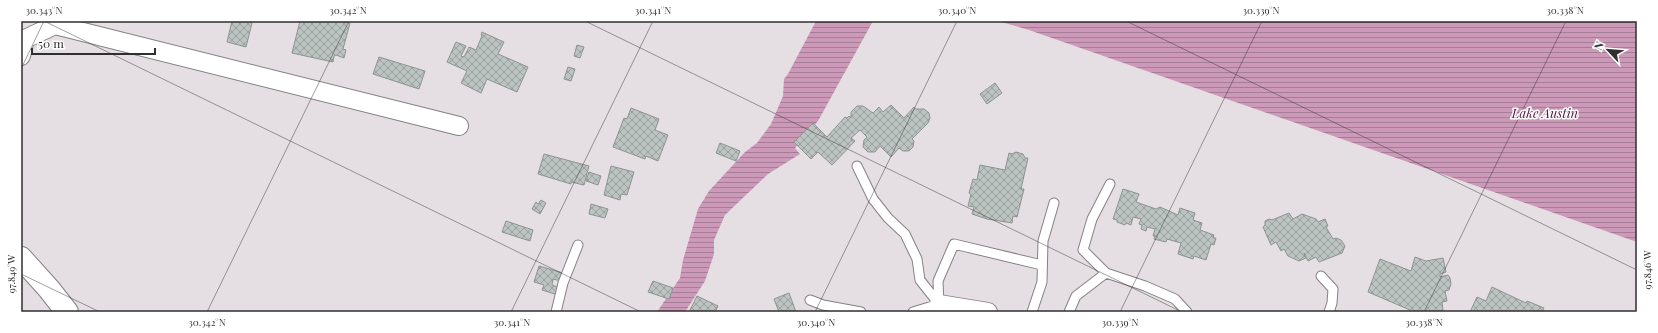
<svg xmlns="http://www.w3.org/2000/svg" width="1658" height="333" viewBox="0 0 1658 333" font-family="'Playfair Display',serif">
<defs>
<pattern id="water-rules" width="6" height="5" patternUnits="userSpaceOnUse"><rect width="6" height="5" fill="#cc99b8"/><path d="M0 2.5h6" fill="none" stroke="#a67d96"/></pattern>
<pattern id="building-cross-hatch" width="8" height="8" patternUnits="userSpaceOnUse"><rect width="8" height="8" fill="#bcc4c1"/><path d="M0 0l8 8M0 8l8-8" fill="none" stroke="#99a09d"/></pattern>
</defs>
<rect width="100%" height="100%" fill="#e5dee2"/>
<path fill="url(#water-rules)" d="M816,21H873L818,121L795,148L800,154L768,174L725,215L714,240V254L705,281L685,312H657L680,278L683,260L698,209L709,191L745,152L757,143L771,124L783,96L784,79L788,74Z
M998,21H1637V242L1029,30Z"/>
<path fill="url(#building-cross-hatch)" stroke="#8c9491" d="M232,21H250L249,22L252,23L246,47L227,42Z
M300,21H340L350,23L343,49L346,50L344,58L336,55L334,56L333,62L292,53Z
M482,32L504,42L498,54L528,67L517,92L487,79L481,93L461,83L467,71L447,62L456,42L466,46L461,56L464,57L469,47L476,50L482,36L481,35Z
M577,45L584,47L580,58L574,56Z
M379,57L425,71L419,89L373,74Z
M568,67L575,69L571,81L564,79Z
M995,83L1002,93L987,104L980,94Z
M891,105L904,118L914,107L916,109H924L929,113L930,118L928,123L912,139L914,141L913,147L909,151H903L899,148L891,157L880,146L875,152H868L863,147L864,140L867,137L860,130L851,138L855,141L832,165L818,152L811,159L794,142L813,123L827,137L845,117L847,118L849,116L851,118V112L857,106H863L873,113L879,107L883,112Z
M631,108L659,119L655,130L668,135L658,161L646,156L645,159L613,147L624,118L627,119Z
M720,143L740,151L736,161L716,153Z
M1016,152L1023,154L1025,158H1028L1021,189H1024L1017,217L1013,216L1012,223L987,219L972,214L974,207L968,206L971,194L969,193L973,179L977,180L980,165L1005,170L1009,153L1012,154Z
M544,154L589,166L584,185L571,182V184L538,174Z
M611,166L634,172L627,195L621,194L620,200L604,195Z
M589,172L601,176L598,185L586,181Z
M1123,189L1139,194L1136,202L1156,209L1160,207L1178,215L1180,208L1195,213L1193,220L1202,223L1200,230L1214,235L1213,238H1216L1214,245L1211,244L1206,260L1194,256L1193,259L1178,254L1181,243L1167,239L1166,242L1154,239L1155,236H1153L1155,229L1147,227L1146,231L1141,229L1142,225L1139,224L1141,219L1133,217L1131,225L1126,223L1125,225L1117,222V220L1113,219Z
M541,200L546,203L540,214L532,209L536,202L538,204Z
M591,204L608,209L605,218L589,214Z
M1289,213L1293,219L1302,214L1316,219L1318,222L1325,219L1328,226L1326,227L1333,239L1336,238L1341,240L1345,246L1342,253L1319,262L1316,257L1308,261L1304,253L1306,258L1299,261L1288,256L1284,249L1281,251L1276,242L1271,245L1263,227L1265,225V221L1269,219L1272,220Z
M506,221L533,230L530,241L502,232Z
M1415,257L1426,261L1443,258L1446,272L1440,274V277L1448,275L1450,278L1451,284L1449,290L1445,291L1447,301L1442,302L1443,310L1435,312H1411L1410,310L1368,292L1380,259L1411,271Z
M539,266L563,273L561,281L553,279L552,285L560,288L558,295L542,290L544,285L534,282Z
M653,281L673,288L669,299L648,292Z
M1492,287L1526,303L1527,301L1544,308L1542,312H1470L1477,297L1486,301Z
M789,293L796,312H779L774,299Z
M697,296L718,306L715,312H695L690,310Z"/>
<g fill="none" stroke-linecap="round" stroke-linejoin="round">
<g stroke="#878084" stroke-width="11">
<path id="service" d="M857,166L873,199L888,218L905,234L917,259L920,280L939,304
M1106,273L1083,250L1092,219L1110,184
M1321,276L1333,289L1332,303L1329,312
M810,300L823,305L861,312
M939,304L938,281L954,244L1042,265
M556,312L563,283L578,245
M913,312L939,304
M1032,312L1042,282L1043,241L1054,203
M1069,312L1076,296L1106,273L1145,286L1175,299L1187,312"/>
</g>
<g stroke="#878084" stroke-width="20">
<path id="minor" d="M21,56L25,39L55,25L459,126
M939,304L988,312"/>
</g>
<g stroke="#878084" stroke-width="24">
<path id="tertiary" d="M21,258L49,289L67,312"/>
</g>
<use href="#service" stroke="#fff" stroke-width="9"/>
<use href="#minor" stroke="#fff" stroke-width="18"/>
<use href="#tertiary" stroke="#fff" stroke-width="22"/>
</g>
<path fill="none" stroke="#312e30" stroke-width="1" stroke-opacity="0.45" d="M44,21L641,312M585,21L1182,312M1126,21L1637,270M21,69L44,21M21,274L100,312M207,312L349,21M511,312L653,21M815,312L957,21M1120,312L1262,21M1424,312L1566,21"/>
<g text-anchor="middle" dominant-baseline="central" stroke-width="3" stroke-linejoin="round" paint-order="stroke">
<g font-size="13" font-style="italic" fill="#531741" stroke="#fff">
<text x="1545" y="112">Lake Austin</text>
</g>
</g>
<rect width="1658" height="333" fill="none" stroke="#ffffff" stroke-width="44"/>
<g transform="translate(1608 50) rotate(296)" stroke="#ffffff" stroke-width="3" paint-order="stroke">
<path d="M0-3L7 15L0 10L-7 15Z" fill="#312e30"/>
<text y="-6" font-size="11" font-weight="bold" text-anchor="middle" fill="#312e30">N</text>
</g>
<path d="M32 48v6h123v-6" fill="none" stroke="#312e30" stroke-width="2"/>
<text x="38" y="48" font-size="12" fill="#312e30" stroke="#ffffff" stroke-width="3" paint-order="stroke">50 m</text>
<rect x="22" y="22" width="1614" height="289" fill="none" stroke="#312e30" stroke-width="1.5"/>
<g font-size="10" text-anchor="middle" fill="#312e30">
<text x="44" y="14">30.343°N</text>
<text x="348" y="14">30.342°N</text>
<text x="653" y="14">30.341°N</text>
<text x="957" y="14">30.340°N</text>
<text x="1261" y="14">30.339°N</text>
<text x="1565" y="14">30.338°N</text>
<text transform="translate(1647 270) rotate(-90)" y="4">97.846°W</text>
<text transform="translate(11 274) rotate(-90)" y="4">97.849°W</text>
<text x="207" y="326">30.342°N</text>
<text x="512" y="326">30.341°N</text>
<text x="816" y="326">30.340°N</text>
<text x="1120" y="326">30.339°N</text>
<text x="1424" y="326">30.338°N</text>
</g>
</svg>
